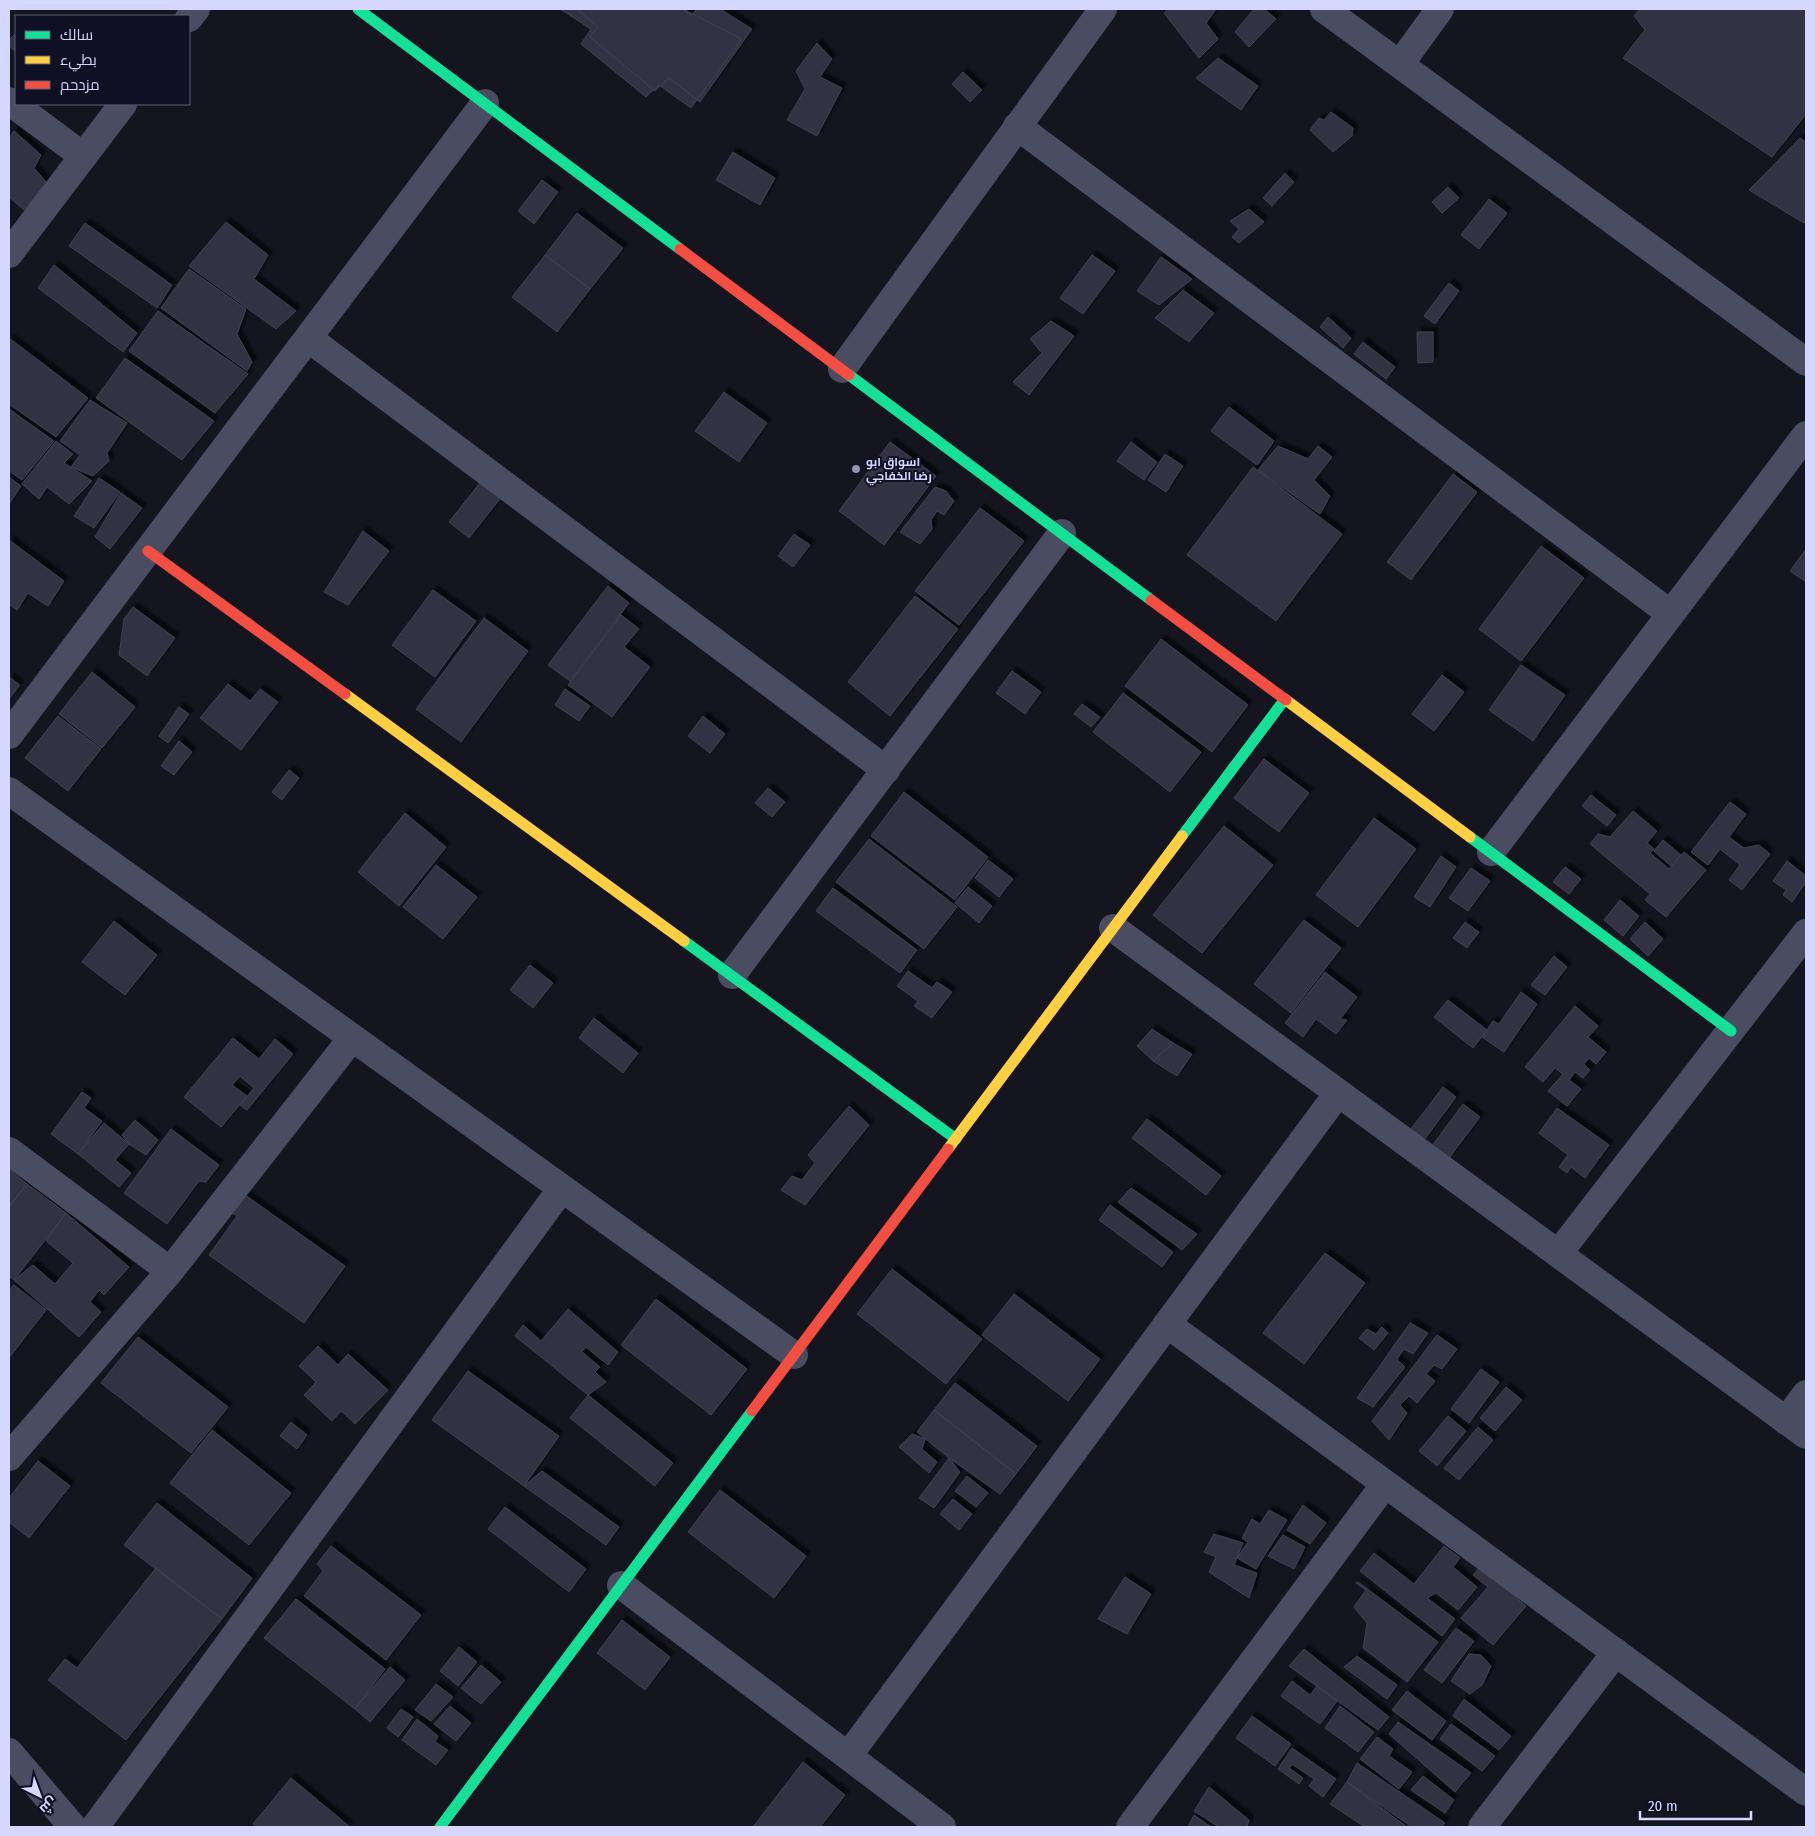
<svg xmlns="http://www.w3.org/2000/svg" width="1815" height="1836" viewBox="0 0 1815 1836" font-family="'Fira Sans Condensed',Cairo,sans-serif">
<defs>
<filter id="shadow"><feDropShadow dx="4.5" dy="-4.5" stdDeviation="1" flood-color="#0009"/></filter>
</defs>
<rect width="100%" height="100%" fill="#151520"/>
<path fill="#333342" stroke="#404054" filter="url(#shadow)" d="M560,9H683L742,39L691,108L659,85L646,97L581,44L591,29Z
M577,9H683L691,15L697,9H720L752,29L700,102L669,78L655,91L590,37L598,27Z
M1168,9H1216L1206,23L1218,39L1199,58L1164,13Z
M1254,9H1264L1276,19L1249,47L1235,32Z
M1640,9H1806V114L1772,157L1623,58L1645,30L1634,16Z
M16,33V52L9,46V40Z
M817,43L832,59L820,77L842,88L817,136L787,120L805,89L796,71Z
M1218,58L1258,86L1241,110L1196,78Z
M963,72L982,90L970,102L952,84Z
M1331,112L1353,128L1352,136L1333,152L1310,130L1319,118L1324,120Z
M14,131L41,155L34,168L47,183L24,210L9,197V138Z
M1800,138L1806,142V220L1804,223L1749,190Z
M733,152L775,178L760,205L716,180Z
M1285,173L1294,182L1272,206L1263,198Z
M542,180L558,192L534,224L518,211Z
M1448,187L1459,198L1442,213L1432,202Z
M1489,199L1507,213L1479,249L1461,235Z
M1249,209L1264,222L1239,243L1232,237L1239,229L1230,221Z
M577,213L623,248L590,289L545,255Z
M226,222L268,255L254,279L296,311L276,329L189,266Z
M85,223L172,285L157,308L69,246Z
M545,255L590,289L557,332L512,297Z
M1092,255L1115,271L1083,314L1060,298Z
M1161,257L1192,279L1159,305L1137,291Z
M54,265L137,333L123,352L38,288Z
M189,269L246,309L237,334L252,362L247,371L161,308Z
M1449,283L1459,291L1435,324L1424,316Z
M1183,290L1214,313L1189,342L1155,318Z
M158,311L248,374L215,413L129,351Z
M1328,317L1351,338L1343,348L1320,327Z
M1051,321L1074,336L1029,395L1013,382L1042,353L1030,339Z
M1417,332H1433V362L1418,363Z
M9,338L88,398L56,437L9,404Z
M1363,342L1395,367L1386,379L1354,354Z
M125,358L214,421L182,460L96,398Z
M724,392L767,423L739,462L695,431Z
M90,400L127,423L107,453L109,461L93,476L71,467L80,455L60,441Z
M1229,407L1274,441L1257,465L1211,431Z
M9,409L54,441L22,480L9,471Z
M56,441L73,454L64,463L92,481L69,504L47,487L39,499L22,484Z
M890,442L936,476L884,545L839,511Z
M1131,442L1157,462L1144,480L1117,461Z
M1278,446L1308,459L1318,446L1332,457L1314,480L1330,496L1320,514L1258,470Z
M1165,454L1183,466L1166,492L1148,480Z
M1253,467L1342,534L1276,621L1187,555Z
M1453,474L1477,492L1411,580L1387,562Z
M9,477L21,486L9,504Z
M99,478L120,492L94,528L74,516Z
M483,479L503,495L469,538L449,522Z
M935,487L946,491L954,501L944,515L937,511L931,520L932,529L920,544L900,532Z
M121,493L142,508L110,549L95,537Z
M980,508L1024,541L959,625L915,591Z
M363,531L389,551L348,605L324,592Z
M794,534L810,545L793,567L778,556Z
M9,540L64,581L48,606L28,593L17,610L9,604Z
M1541,546L1584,578L1521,661L1479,629Z
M1806,549V582L1790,571Z
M608,586L629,603L570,681L548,665Z
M433,590L476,621L435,677L392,645Z
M915,596L958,629L890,716L848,682Z
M133,607L175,638L147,676L119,655L124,619Z
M621,615L639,629L624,647L650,667L612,717L568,685Z
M484,618L528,651L461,742L416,709Z
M1161,639L1248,705L1212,752L1125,686Z
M1521,665L1565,695L1533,741L1489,710Z
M1012,671L1041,692L1025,714L996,693Z
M92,672L135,707L102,748L59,714Z
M1442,675L1464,692L1434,731L1412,714Z
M9,677L20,685L9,699Z
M228,684L250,701L260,689L278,702L241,750L200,718Z
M565,689L590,706L579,721L555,705Z
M1123,693L1201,752L1170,792L1093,732Z
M1082,704L1100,717L1091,727L1074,714Z
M179,707L189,714L168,743L159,736Z
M58,716L101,749L68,791L25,758Z
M703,716L725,734L710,753L688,736Z
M179,741L192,752L174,775L161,766Z
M1264,759L1309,793L1279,832L1234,798Z
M289,770L299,778L282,800L272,792Z
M768,788L785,802L772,817L755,803Z
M904,792L988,857L955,900L871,836Z
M1591,795L1616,815L1607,826L1582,806Z
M1730,802L1746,814L1729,837L1744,848L1759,845L1770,854L1742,890L1729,880L1740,865L1720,849L1708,865L1691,852Z
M1633,811L1657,831L1647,843L1654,849L1650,853L1669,869L1684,852L1706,870L1666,917L1645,900L1650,894L1590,844L1598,834L1610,837Z
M405,813L446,847L399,906L358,872Z
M1374,818L1416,849L1358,927L1316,895Z
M1224,826L1273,865L1202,953L1153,915Z
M869,839L957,907L924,949L836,882Z
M1663,840L1681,855L1671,866L1654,851Z
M1441,856L1456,867L1430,907L1414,897Z
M988,860L1013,879L999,897L975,878Z
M1787,861L1806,876V882L1792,902L1783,895L1786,890L1773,881Z
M436,865L477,897L443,939L403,907Z
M1565,867L1581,879L1569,894L1553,882Z
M1471,868L1490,881L1468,911L1449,898Z
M968,887L992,906L979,923L955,903Z
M833,888L917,950L900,973L816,911Z
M1620,900L1639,916L1623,936L1604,920Z
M1304,920L1341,948L1291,1013L1254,984Z
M114,921L157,955L125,995L82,962Z
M1465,922L1479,932L1467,948L1453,938Z
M1645,922L1663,939L1648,956L1630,939Z
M1554,956L1567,967L1545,995L1531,985Z
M530,965L553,983L533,1008L510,990Z
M908,971L932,988L937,982L952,992L932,1018L914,1006L918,1001L897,986Z
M1325,972L1357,997L1340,1019L1347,1020L1336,1034L1316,1019L1303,1037L1285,1023Z
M1521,992L1537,1004L1504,1052L1482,1037L1493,1021L1499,1024Z
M1448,1000L1487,1030L1473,1048L1434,1017Z
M1575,1006L1598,1026L1588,1037L1606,1052L1596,1064L1589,1058L1584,1064L1590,1070L1583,1078L1575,1072L1569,1080L1581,1089L1567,1106L1548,1091L1563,1074L1555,1068L1543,1082L1525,1067Z
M594,1018L638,1053L623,1073L579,1038Z
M1152,1029L1173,1043L1153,1061L1137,1046Z
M233,1038L259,1059L275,1039L293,1054L247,1110L240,1105L254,1088L240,1076L232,1085L247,1096L221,1127L184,1097Z
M1173,1043L1192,1054L1177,1076L1153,1061Z
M1443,1087L1456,1097L1421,1144L1407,1134Z
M82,1092L91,1098L84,1108L102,1121L78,1154L51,1134Z
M1463,1104L1480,1117L1449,1158L1432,1146Z
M849,1106L869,1125L805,1205L781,1190L792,1176L802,1180L815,1163L808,1155Z
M1557,1108L1609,1145L1585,1178L1571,1167L1567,1173L1559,1167L1568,1155L1539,1133Z
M1147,1119L1221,1176L1206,1195L1132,1138Z
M135,1120L158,1140L146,1155L129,1144L122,1135Z
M104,1123L129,1144L115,1160L131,1173L119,1187L78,1154Z
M171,1129L219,1165L206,1182L199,1181L167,1224L124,1193Z
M9,1169L27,1184L9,1207Z
M27,1184L66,1213L14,1280L9,1276V1207Z
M1131,1188L1197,1234L1182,1250L1118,1202Z
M238,1190L345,1266L304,1323L209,1255L237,1216L225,1208Z
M1110,1205L1173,1252L1162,1267L1099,1220Z
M66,1213L129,1267L104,1295L99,1290L90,1302L101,1312L79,1337L14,1280L33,1265L55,1284L73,1263L46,1241Z
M1325,1253L1365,1283L1304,1364L1263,1333Z
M892,1269L982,1339L946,1384L857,1314Z
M14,1285L46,1310L9,1358V1290Z
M1014,1294L1100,1359L1068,1401L982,1335Z
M656,1299L747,1369L711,1415L621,1345Z
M568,1309L618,1352L608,1365L586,1347L582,1352L600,1367L595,1372L606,1382L588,1395L515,1336L523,1325L541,1341Z
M1410,1323L1428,1333L1413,1354L1404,1349L1397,1359L1405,1367L1373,1407L1357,1398Z
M1382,1327L1388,1333L1374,1350L1359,1338L1367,1329L1376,1334Z
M1437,1335L1457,1349L1442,1369L1434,1365L1426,1374L1435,1381L1417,1403L1409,1396L1400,1405L1407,1413L1389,1440L1372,1421Z
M138,1337L228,1407L191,1453L101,1383Z
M318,1346L338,1365L348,1354L388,1390L355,1424L341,1411L332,1421L304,1395L316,1382L299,1366Z
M1481,1369L1499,1382L1469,1423L1451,1409Z
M468,1371L559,1436L524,1486L432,1420Z
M955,1383L1037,1446L1016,1474L934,1410Z
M1506,1387L1522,1400L1495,1431L1480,1418Z
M588,1395L673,1463L655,1486L570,1418Z
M934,1410L1016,1474L1000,1494L949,1458L917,1432Z
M1448,1416L1466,1431L1437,1466L1419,1451Z
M291,1422L307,1435L297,1449L280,1436Z
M1478,1427L1493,1440L1459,1480L1444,1468Z
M212,1430L291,1493L249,1545L170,1483Z
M912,1434L925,1439L922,1449L937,1462L929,1473L899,1447Z
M949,1458L960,1472L934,1508L919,1498Z
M38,1461L70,1486L29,1538L9,1522V1498Z
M542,1471L619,1527L606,1545L524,1486Z
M967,1476L988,1493L976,1507L955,1491Z
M720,1490L806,1556L774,1598L688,1532Z
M953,1499L972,1514L959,1530L940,1514Z
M157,1503L252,1578L222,1619L124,1545Z
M1303,1505L1326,1523L1310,1544L1287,1530Z
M505,1507L586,1569L569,1592L488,1529Z
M1269,1510L1287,1520L1256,1569L1237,1558L1248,1542L1242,1538L1252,1519L1260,1524Z
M1214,1534L1243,1543L1234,1565L1257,1573L1249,1598L1209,1572L1216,1557L1204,1552Z
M1283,1535L1305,1547L1294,1569L1268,1556Z
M331,1546L421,1615L386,1660L304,1596L323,1571L317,1564Z
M1444,1546L1460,1558L1453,1567L1477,1587L1458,1610L1436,1593L1427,1598L1455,1619L1442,1636L1360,1571L1374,1553L1414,1584Z
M1480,1567L1526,1606L1493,1645L1461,1618L1488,1587L1473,1575Z
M156,1568L222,1619L126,1740L48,1680L65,1659L77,1668Z
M1125,1577L1151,1594L1127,1634L1098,1619Z
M1358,1582L1438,1642L1407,1682L1363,1648L1367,1623L1354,1607L1366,1590L1356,1583Z
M296,1599L385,1669L355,1709L264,1638Z
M622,1620L670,1657L645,1690L597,1653Z
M1456,1628L1474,1641L1442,1683L1424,1670Z
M459,1647L477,1662L458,1686L440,1671Z
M1304,1649L1389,1717L1378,1730L1289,1666Z
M1469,1654L1481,1655L1491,1666L1482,1685L1470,1694L1451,1681Z
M1357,1656L1397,1685L1387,1699L1344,1667Z
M481,1665L501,1682L481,1704L461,1688Z
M390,1667L405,1680L370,1722L355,1709Z
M1292,1681L1310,1695L1317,1686L1337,1701L1320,1724L1281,1696Z
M436,1684L453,1697L431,1721L415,1710Z
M1407,1691L1446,1721L1432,1740L1392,1710Z
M1464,1699L1511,1736L1499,1750L1453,1716Z
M450,1706L471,1723L456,1741L434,1724Z
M1340,1706L1374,1732L1358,1752L1325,1728Z
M401,1709L413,1717L398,1737L387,1728Z
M1252,1716L1291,1744L1275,1766L1236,1738Z
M417,1719L438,1736L435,1742L448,1750L436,1765L402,1740Z
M1398,1722L1471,1773L1455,1792L1389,1734Z
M1451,1724L1495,1756L1482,1771L1440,1739Z
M1377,1737L1393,1749L1389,1756L1412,1772L1399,1789L1360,1759Z
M1292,1748L1336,1779L1323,1797L1309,1786L1314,1779L1292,1764L1289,1768L1303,1778L1299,1784L1278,1769Z
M803,1762L845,1795L820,1827H753Z
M1357,1763L1445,1823L1441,1827H1412L1347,1782Z
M1423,1776L1454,1800L1445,1813L1411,1790Z
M291,1778L350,1827H257L253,1824Z
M1347,1782L1407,1827H1365L1330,1804Z
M1209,1787L1249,1820L1247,1827H1219L1194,1811Z
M1194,1815L1211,1827H1188Z"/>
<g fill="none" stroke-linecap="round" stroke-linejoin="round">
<path stroke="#4a4c61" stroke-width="28" d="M1324,9L1806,362
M189,18L196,9
M1400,64L1440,9
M9,101L83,156
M1017,126L1671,614
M9,254L123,104
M308,338L886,770
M842,369L1103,9
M9,735L485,103
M9,791L794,1355
M1491,852L1806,435
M1113,928L1806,1435
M732,975L1062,533
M9,1151L170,1271
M1558,1254L1806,933
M1167,1324L1806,1792
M1786,1421L1806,1394
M9,1457L170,1271L352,1038
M621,1585L942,1827
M9,1752L73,1827
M848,1756L1338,1093
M95,1827L562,1188
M1130,1827L1385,1484
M1482,1827L1616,1652"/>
<path stroke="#16e098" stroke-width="11" d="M358,9L680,249
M849,375L1151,600
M1182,836L1285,699
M1470,837L1731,1031
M684,941L956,1139
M440,1827L752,1411"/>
<path stroke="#ffcf43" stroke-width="11" d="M345,694L684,941
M1286,700L1470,837
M948,1149L1182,836"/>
<path stroke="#f24e42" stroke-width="11" d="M680,249L849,375
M148,551L345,694
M1151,600L1286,700
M752,1411L948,1149"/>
</g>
<circle fill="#9293b0" stroke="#101025" stroke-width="2" cx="856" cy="469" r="5"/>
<g text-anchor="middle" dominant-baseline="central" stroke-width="4" stroke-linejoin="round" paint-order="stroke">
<g font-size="12" font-weight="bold" fill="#d5d7fe" stroke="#101025" text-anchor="start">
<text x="866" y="462">اسواق ابو<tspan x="866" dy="14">رضا الخفاجي</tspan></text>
</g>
</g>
<rect width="1815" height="1836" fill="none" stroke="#d5d7fe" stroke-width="20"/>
<rect x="15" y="15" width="175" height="90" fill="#101025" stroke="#5f607c"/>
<rect x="25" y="31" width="25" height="8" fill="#16e098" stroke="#5f607c"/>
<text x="60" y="40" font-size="15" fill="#d5d7fe">سالك</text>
<rect x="25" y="56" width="25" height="8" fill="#ffcf43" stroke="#5f607c"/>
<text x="60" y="65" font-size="15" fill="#d5d7fe">بطيء</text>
<rect x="25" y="81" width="25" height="8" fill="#f24e42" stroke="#5f607c"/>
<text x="60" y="90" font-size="15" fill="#d5d7fe">مزدحم</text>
<g transform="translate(40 1796) rotate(138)" stroke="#101025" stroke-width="4" paint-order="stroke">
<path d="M0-4L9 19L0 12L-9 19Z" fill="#d5d7fe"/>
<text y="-8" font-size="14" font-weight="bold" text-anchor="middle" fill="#d5d7fe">ش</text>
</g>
<path d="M1640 1811v8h111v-8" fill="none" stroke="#d5d7fe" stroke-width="2.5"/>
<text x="1648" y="1811" font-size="15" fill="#d5d7fe" stroke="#101025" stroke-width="4" paint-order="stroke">20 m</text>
</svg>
